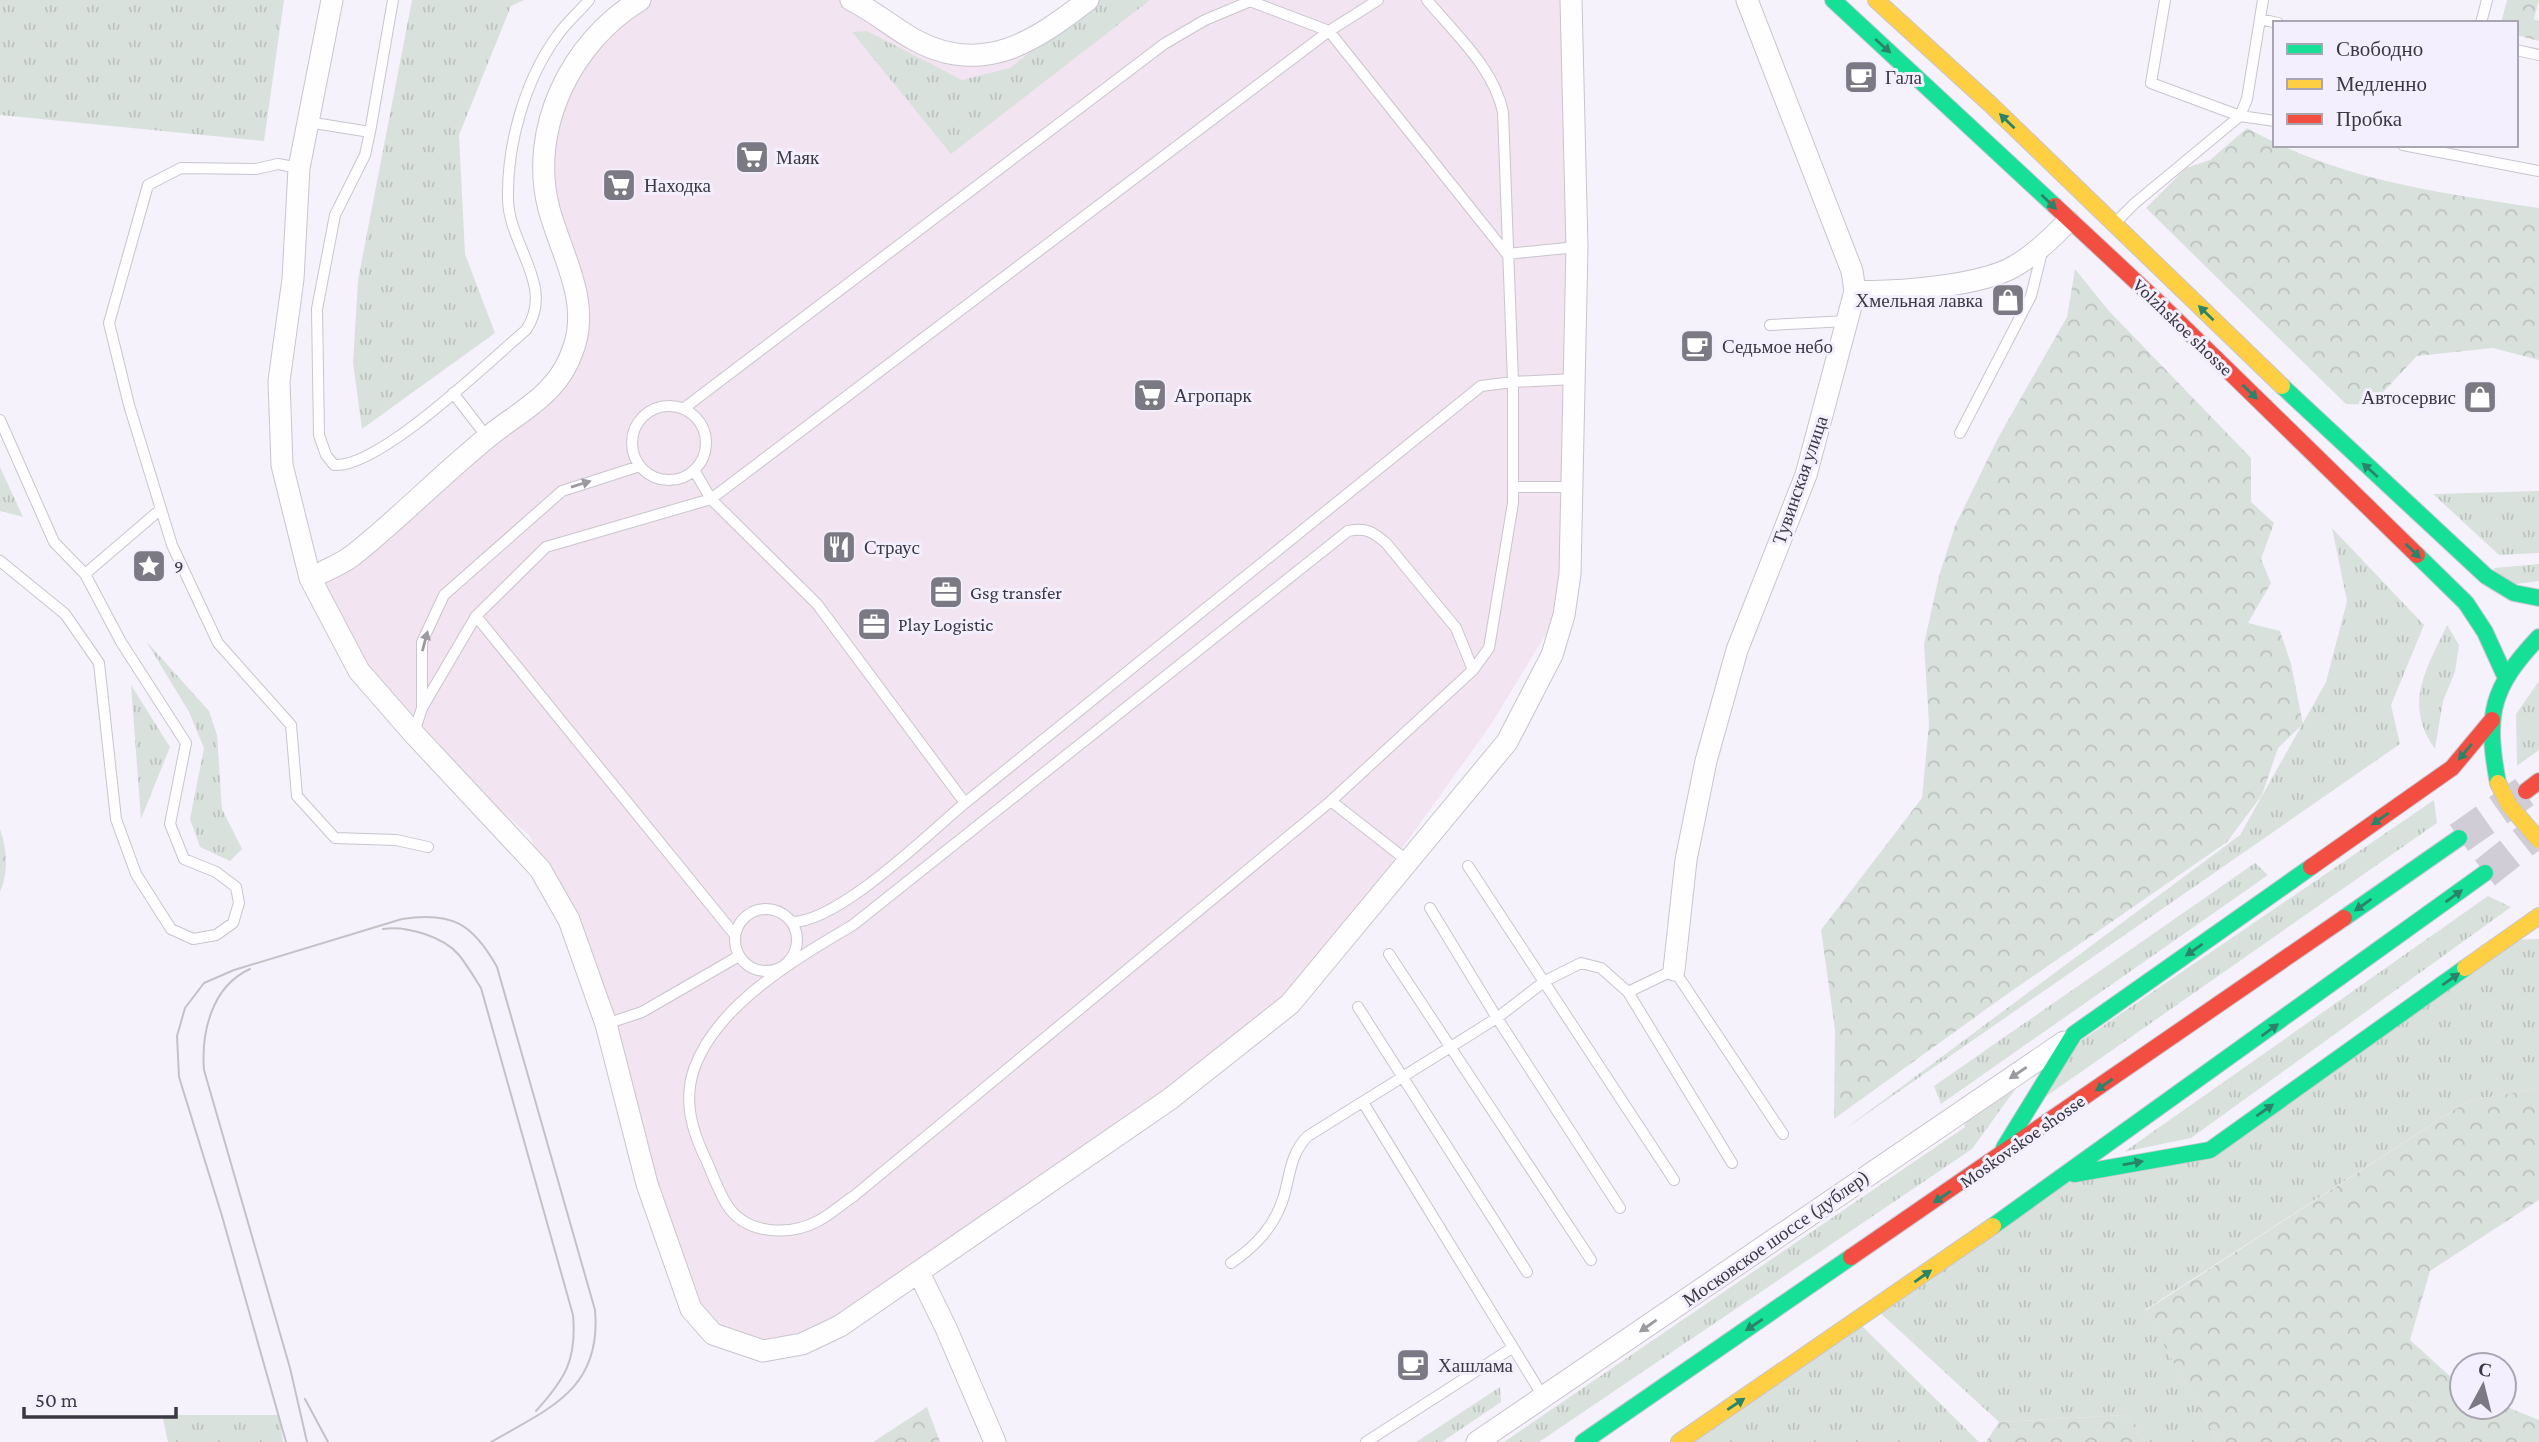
<svg xmlns="http://www.w3.org/2000/svg" width="2539" height="1442" viewBox="0 0 2539 1442" font-family="'Crimson Pro',serif">
<defs>
<pattern id="grass-tufts" width="24" height="20" patternUnits="userSpaceOnUse" patternTransform="scale(1.75)"><rect width="24" height="20" fill="#d9e1dd"/><path d="M3 7l-1-3M5 7V3M7 7l1-3M15 17l-1-3M17 17v-4M19 17l1-3" fill="none" stroke="#bbc2bf"/></pattern>
<pattern id="forest-crowns" width="20" height="18" patternUnits="userSpaceOnUse" patternTransform="scale(1.75)"><rect width="20" height="18" fill="#d9e1dd"/><path d="M2 6a3 3 0 1 1 6 0M12 15a3 3 0 1 1 6 0" fill="none" stroke="#bbc2bf"/></pattern>
</defs>
<rect width="100%" height="100%" fill="#f5f2fc"/>
<path fill="#f2e4f0" d="M643,0H844L954,54L1029,42L1083,0H1565L1573,100L1566,601L1490,726L1290,1004L840,1326L763,1351L691,1309L606,1024L530,836L414,734L310,578L549,390L578,324L544,153L573,67Z"/>
<path fill="url(#grass-tufts)" d="M0,0H284L264,141L0,115Z
M412,0H524L511,6L459,135L465,254L495,333L362,429L353,363L358,280Z
M1098,0H1150L951,154L852,32L867,31L962,80L1010,68Z
M0,467L23,517L0,511Z
M2539,491V553L2499,555L2433,494Z
M2332,528L2424,625L2391,705L2400,744L1842,1131L2240,835L2326,682L2347,601Z
M2539,564V581L2501,586L2494,568Z
M2447,625L2459,645L2455,672L2443,701L2435,749C2403,704 2426,670 2447,625Z
M146,641L209,711L217,735L222,809L242,849L230,861L200,847L190,819L204,748L189,712Z
M2539,681V750L2517,766L2516,714Z
M131,685L170,747L141,819Z
M2434,800L2437,823L2028,1109L2063,1053Z
M2255,863L2268,875L1941,1104L1934,1086Z
M2488,896L2511,907L2191,1138L2124,1152Z
M2539,939V1088L2468,1101L2145,1310L2218,1442H2145L2125,1415L1999,1422L1876,1309L2065,1175L2210,1150L2505,940Z
M2019,1084L1972,1149L1539,1442H1504L1965,1127L1962,1118Z
M1858,1322L1979,1442H1678Z
M1500,1387L1501,1402L1442,1442H1416Z
M162,1415H279L283,1442H168Z"/>
<path fill="url(#forest-crowns)" d="M2507,0H2539L2534,19L2539,21V41L2516,35V23H2501Z
M2247,128C2340,180 2434,192 2539,208V360L2493,348L2417,356L2371,405L2346,404L2146,208L2186,168L2210,160Z
M2075,269L2109,311L2251,458V502L2274,523L2261,559L2271,583L2248,623L2280,631L2291,664L2303,724L2278,748L2262,795L2227,842L2003,997L1834,1119L1835,1030L1821,930L1922,798L1929,724L1924,644L1939,576L1955,526L1998,438L2067,317Z
M0,829C7,849 9,872 0,892Z
M2539,1088V1200L2430,1271L2410,1340L2462,1387V1407L2504,1406L2539,1420V1442H2218L2145,1311L2468,1101Z
M927,1407L940,1442H873Z
M2125,1415L2145,1442H1986L1999,1422Z"/>
<g fill="none" stroke-linecap="round" stroke-linejoin="round">
<path stroke="#d0cdd7" stroke-width="32" stroke-dasharray="32 16" stroke-linecap="butt" d="M2459,838L2526,791
M2485,873L2539,830"/>
<g stroke="#c8c5cf" stroke-width="12">
<path id="lane" d="M393,0L370,132L365,155L335,215L317,309L319,435L326,455L334,465C380,468 488,362 526,330C556,286 508,245 508,198C507,144 525,80 557,36C566,23 579,12 589,0
M2165,0L2151,83L2240,116L2275,121
M1250,1L1329,31L1507,254L1577,247
M2260,19L2278,23
M2481,23L2487,0
M2516,50L2539,55
M308,122L370,132
M2403,145L2539,171
M299,168L278,164L256,169L181,168L148,185L109,323L129,405L172,545L218,643L291,725L297,796L335,838L396,840L428,847
M2115,223L2135,203L2240,116L2247,99L2263,0
M1770,325L1848,321
M453,393L487,437
M632 443a37 37 0 1 1 74 0a37 37 0 1 1-74 0Z
M683,409L1164,44L1205,20L1253,0
M0,420L54,542L85,574L121,642L186,743L170,824L184,859L216,872L236,887L239,903L233,923L216,935L193,939L171,929L136,874L116,819L99,663L65,614L0,561
M1960,433L2031,296L2043,248
M694,470L711,499L817,604L965,803C928,834 838,923 791,922
M1513,487H1572
M85,574L161,509
M476,616L735,935
M422,705V642L444,595L562,491L640,466
M414,733L422,708L476,616L546,547L711,499L1329,31L1378,0
M1331,801L854,1196C842,1204 831,1214 818,1221C790,1236 746,1235 727,1205C719,1192 713,1176 707,1162C692,1131 683,1102 694,1069C717,1004 797,958 853,925L1348,531C1366,527 1373,532 1386,543L1456,628L1473,670
M965,803L1481,386L1513,382L1503,112C1493,67 1456,35 1427,0
M1409,862L1331,801L1473,670L1489,648L1513,503V382L1574,379
M1468,866L1674,1180
M1430,908L1497,1018L1620,1208
M735 940a31 31 0 1 1 62 0a31 31 0 1 1-62 0Z
M1389,954L1591,1260
M1628,992L1732,1163
M1358,1007L1527,1272
M606,1024L642,1012L739,956
M1364,1104L1544,1398
M1231,1263C1256,1246 1275,1226 1284,1196C1290,1174 1291,1152 1308,1136L1497,1018L1545,981L1581,963L1601,968L1628,992L1674,970L1783,1134
M1366,1442L1512,1348"/>
</g>
<g stroke="#c8c5cf" stroke-width="23">
<path id="street" d="M332,0L299,168L293,279L279,381L282,465L310,578L359,671L414,734L540,869L569,920L606,1024L647,1184L691,1309L713,1334L763,1351L802,1344L840,1326L1170,1099L1290,1004L1507,742L1552,655L1564,615L1570,574L1577,247L1571,0
M851,0C874,11 893,28 915,40C983,77 1035,41 1088,0
M1855,291C1895,293 1981,286 2015,266C2034,255 2053,237 2068,221
M310,578C324,571 340,565 352,556C399,519 441,475 488,437C507,421 533,407 550,388C561,377 569,362 574,347C590,299 561,254 549,209C528,129 571,42 640,0
M1674,970L1686,860L1706,761L1737,650L1806,475L1855,291L1852,271L1747,0
M919,1273L946,1328L995,1442
M1477,1442L2064,1042"/>
</g>
<g stroke="#c8c5cf" stroke-width="18">
<path id="fast" d="M1833,0L2055,206
M2282,386L2486,576L2514,593L2539,598
M2417,555L2466,603L2485,632L2505,676
M2498,783C2485,714 2491,688 2539,637
M2344,918L2459,838
M2004,1148L2074,1034L2311,867
M2074,1174L2210,1150L2465,968
M1993,1226L2485,873
M1583,1442L1851,1257"/>
</g>
<g stroke="#c8c5cf" stroke-width="18">
<path id="slow" d="M1876,0L1990,104L2282,386
M2465,968L2539,916
M1679,1442L1993,1226"/>
</g>
<g stroke="#c8c5cf" stroke-width="18">
<path id="jam" d="M2055,206L2159,303L2417,555
M2526,791L2539,781
M2311,867L2452,768L2492,720
M1851,1257L2344,918"/>
</g>
<use href="#lane" stroke="#fefdff" stroke-width="10"/>
<use href="#street" stroke="#fefdff" stroke-width="21"/>
<use href="#fast" stroke="#16e098" stroke-width="16"/>
<use href="#slow" stroke="#ffcf43" stroke-width="16"/>
<use href="#jam" stroke="#f24e42" stroke-width="16"/>
<path stroke="#c3c2c5" stroke-width="2" d="M383,929C406,925 444,937 459,955C467,965 474,977 481,988L573,1315C577,1360 565,1379 536,1411
M250,969C212,986 201,1032 204,1070L290,1368L307,1442
M305,1399L328,1442
M286,1442L222,1216L179,1077L177,1036L185,1008L204,983L234,970L402,919C452,911 473,924 497,967L595,1310C602,1389 550,1408 491,1442"/>
<g stroke="#c8c5cf" stroke-width="18" stroke-linecap="butt">
<path id="slow-bridge" d="M2498,783L2509,805L2539,840"/>
</g>
<use href="#slow-bridge" stroke="#ffcf43" stroke-width="16"/>
</g>
<defs><path id="oneway-solid" d="M-6-.8H1V-3.2L6.5 0L1 3.2V.8H-6Z" transform="scale(1.75)"/></defs>
<g fill="#2a8469">
<use href="#oneway-solid" transform="translate(1883 46) rotate(42)"/>
<use href="#oneway-solid" transform="translate(2007 121) rotate(-136)"/>
<use href="#oneway-solid" transform="translate(2049 202) rotate(44)"/>
<use href="#oneway-solid" transform="translate(2206 313) rotate(-136)"/>
<use href="#oneway-solid" transform="translate(2250 392) rotate(44)"/>
<use href="#oneway-solid" transform="translate(2370 470) rotate(-138)"/>
<use href="#oneway-solid" transform="translate(2413 551) rotate(44)"/>
<use href="#oneway-solid" transform="translate(2465 752) rotate(130)"/>
<use href="#oneway-solid" transform="translate(2380 819) rotate(145)"/>
<use href="#oneway-solid" transform="translate(2454 896) rotate(-36)"/>
<use href="#oneway-solid" transform="translate(2363 905) rotate(145)"/>
<use href="#oneway-solid" transform="translate(2194 950) rotate(145)"/>
<use href="#oneway-solid" transform="translate(2451 979) rotate(-35)"/>
<use href="#oneway-solid" transform="translate(2270 1030) rotate(-36)"/>
<use href="#oneway-solid" transform="translate(2104 1085) rotate(145)"/>
<use href="#oneway-solid" transform="translate(2265 1110) rotate(-35)"/>
<use href="#oneway-solid" transform="translate(2133 1163) rotate(-10)"/>
<use href="#oneway-solid" transform="translate(1942 1197) rotate(146)"/>
<use href="#oneway-solid" transform="translate(1923 1276) rotate(-35)"/>
<use href="#oneway-solid" transform="translate(1754 1325) rotate(146)"/>
<use href="#oneway-solid" transform="translate(1736 1404) rotate(-34)"/>
</g>
<g fill="#9c9aa0">
<use href="#oneway-solid" transform="translate(581 484) rotate(-17)"/>
<use href="#oneway-solid" transform="translate(425 641) rotate(-75)"/>
<use href="#oneway-solid" transform="translate(2018 1073) rotate(146)"/>
<use href="#oneway-solid" transform="translate(1648 1326) rotate(145)"/>
</g>
<defs>
<g id="cafe-square" transform="scale(1.75)"><rect x="-9" y="-9" width="18" height="18" rx="4" fill="#7b7983" stroke="#f3efff"/><path d="M-5.5-4.5H6V0H3Q3 3.5 0 3.5H-2.5Q-5.5 3.5-5.5 0ZM3-3.2v2h1.7v-2ZM-6 4.5H4V6H-6Z" fill="#fff"/></g>
<g id="supermarket-square" transform="scale(1.75)"><rect x="-9" y="-9" width="18" height="18" rx="4" fill="#7b7983" stroke="#f3efff"/><path d="M-6-5.5h2.5l.6 2H6L4.5 2H-2.5L-4.4-4H-6ZM-1.5 3.2a1.3 1.3 0 1 0 .1 0ZM3 3.2a1.3 1.3 0 1 0 .1 0Z" fill="#fff"/></g>
<g id="shop-square" transform="scale(1.75)"><rect x="-9" y="-9" width="18" height="18" rx="4" fill="#7b7983" stroke="#f3efff"/><path d="M-5-2.5h2.3a2.7 3.5 0 0 1 5.4 0H5L5.5 6h-11ZM-1.5-2.5h3a1.5 2.3 0 0 0-3 0Z" fill="#fff"/></g>
<g id="restaurant-square" transform="scale(1.75)"><rect x="-9" y="-9" width="18" height="18" rx="4" fill="#7b7983" stroke="#f3efff"/><path d="M-5-6h1v4h1v-4h1v4h1v-4h1v5L-1.5 .5V6h-2V.5L-5-1ZM5-6V6H3V1.5H1.5Q1.5-4 5-6Z" fill="#fff"/></g>
<g id="sight-square" transform="scale(1.75)"><rect x="-9" y="-9" width="18" height="18" rx="4" fill="#7b7983" stroke="#f3efff"/><path d="M0-6L1.8-2.2L6-1.7L2.9 1.2L3.7 5.4L0 3.3L-3.7 5.4L-2.9 1.2L-6-1.7L-1.8-2.2Z" fill="#fff"/></g>
<g id="office-square" transform="scale(1.75)"><rect x="-9" y="-9" width="18" height="18" rx="4" fill="#7b7983" stroke="#f3efff"/><path d="M-6-3h4V-5.5h4V-3h4V5H-6ZM-1-4.5V-3h2v-1.5ZM-6 0V1H6V0Z" fill="#fff"/></g>
</defs>
<g fill-rule="evenodd">
<use href="#cafe-square" x="1861" y="77"/>
<use href="#supermarket-square" x="752" y="157"/>
<use href="#supermarket-square" x="619" y="185"/>
<use href="#shop-square" x="2008" y="300"/>
<use href="#cafe-square" x="1697" y="346"/>
<use href="#supermarket-square" x="1150" y="395"/>
<use href="#shop-square" x="2480" y="397"/>
<use href="#restaurant-square" x="839" y="547"/>
<use href="#sight-square" x="149" y="566"/>
<use href="#office-square" x="946" y="592"/>
<use href="#office-square" x="874" y="624"/>
<use href="#cafe-square" x="1413" y="1365"/>
</g>
<g text-anchor="middle" dominant-baseline="central" stroke-width="6" stroke-linejoin="round" paint-order="stroke">
<g font-size="19" fill="#3a3842" stroke="#f3efff" text-anchor="start">
<text x="1885" y="77">Гала</text>
<text x="776" y="157">Маяк</text>
<text x="644" y="185">Находка</text>
<text x="1983" y="300" text-anchor="end">Хмельная лавка</text>
<text x="1722" y="346">Седьмое небо</text>
<text x="1174" y="395">Агропарк</text>
<text x="2456" y="397" text-anchor="end">Автосервис</text>
<text x="864" y="547">Страус</text>
<text x="174" y="566">9</text>
<text x="970" y="592">Gsg transfer</text>
<text x="898" y="624">Play Logistic</text>
<text x="1438" y="1365">Хашлама</text>
</g>
<g font-size="19" fill="#3a3842" stroke="#f3efff">
<text transform="translate(2183 327) rotate(44)">Volzhskoe shosse</text>
<text transform="translate(1800 480) rotate(-71)">Тувинская улица</text>
<text transform="translate(2022 1141) rotate(-35)">Moskovskoe shosse</text>
<text transform="translate(1776 1238) rotate(-35)">Московское шоссе (дублер)</text>
</g>
</g>
<rect x="2273" y="21" width="245" height="126" fill="#f3efff" stroke="#a9a6b3" stroke-width="2"/>
<rect x="2287" y="44" width="35" height="10" fill="#16e098" stroke="#a9a6b3" stroke-width="2"/>
<text x="2336" y="56" font-size="21" fill="#3a3842">Свободно</text>
<rect x="2287" y="79" width="35" height="10" fill="#ffcf43" stroke="#a9a6b3" stroke-width="2"/>
<text x="2336" y="91" font-size="21" fill="#3a3842">Медленно</text>
<rect x="2287" y="114" width="35" height="10" fill="#f24e42" stroke="#a9a6b3" stroke-width="2"/>
<text x="2336" y="126" font-size="21" fill="#3a3842">Пробка</text>
<g transform="translate(2483 1386) rotate(7)"><circle r="33" fill="#f3efff" stroke="#a9a6b3" stroke-width="2"/>
<path d="M0-5L12 26L0 18L-12 26Z" fill="#7b7983"/>
<text y="-10" font-size="19" font-weight="bold" text-anchor="middle" fill="#3a3842">С</text>
</g>
<path d="M24 1407v10h152v-10" fill="none" stroke="#3a3842" stroke-width="3.5"/>
<text x="35" y="1407" font-size="21" fill="#3a3842" stroke="#f3efff" stroke-width="5" paint-order="stroke">50 m</text>
</svg>
